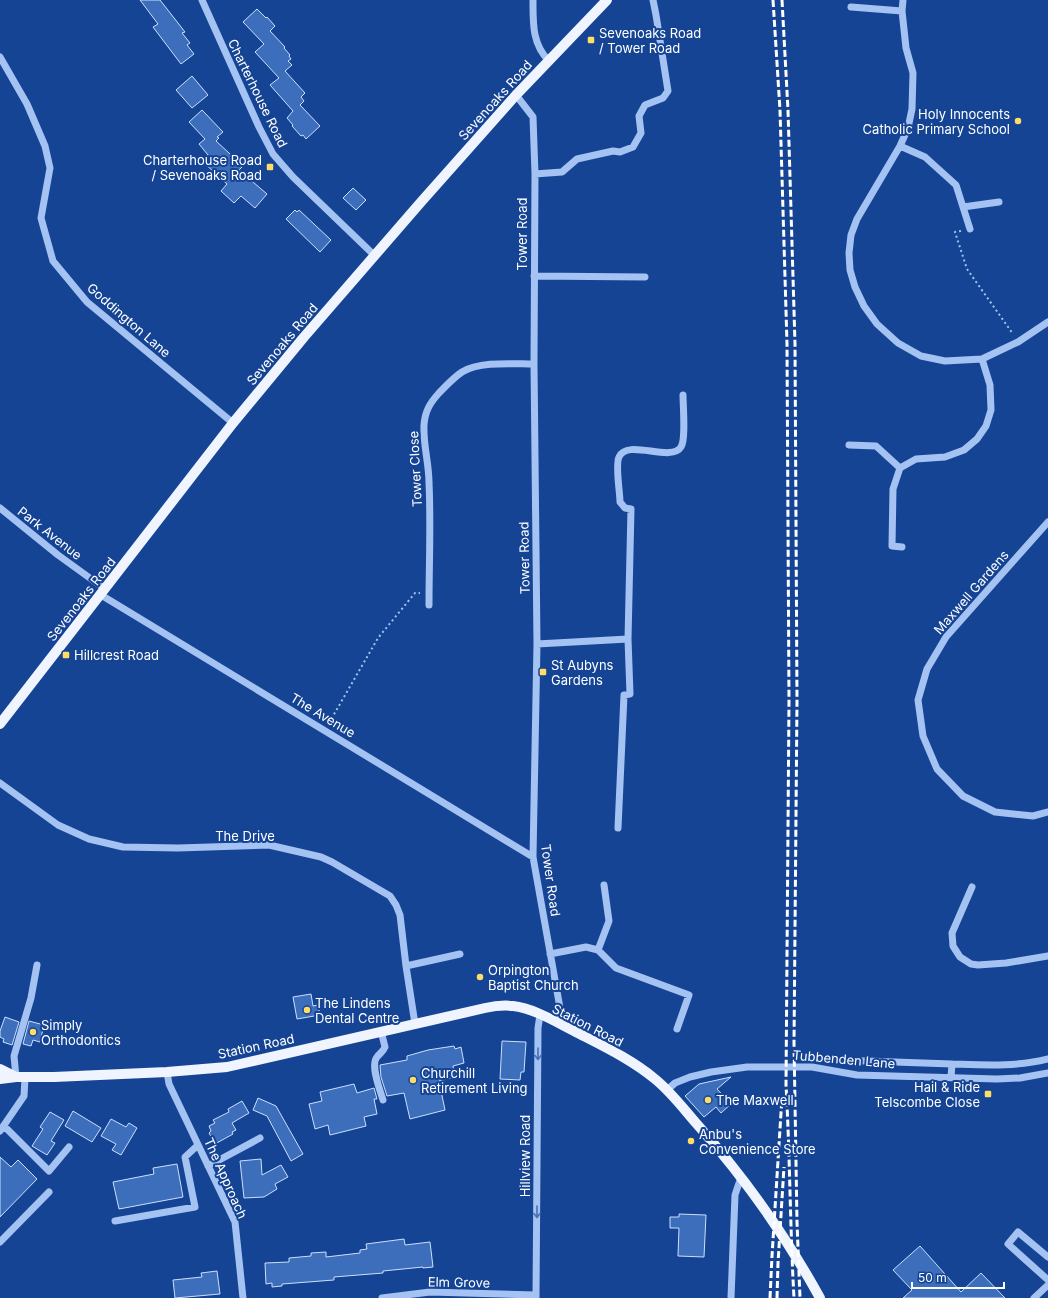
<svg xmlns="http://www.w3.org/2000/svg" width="1048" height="1298" viewBox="0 0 1048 1298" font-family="Inter,sans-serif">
<rect width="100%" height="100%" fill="#154494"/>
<path fill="#3d6ebc" stroke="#ccdffc" d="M140,0H160L185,32L182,33L190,43L187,45L194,54L181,64L153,27L158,24Z
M257,9L266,18L267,17L275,26L270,31L285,47L284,48L290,55L289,56L291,59L288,61L292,65L285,71L305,93L301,97L304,101L300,105L320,126L306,139L303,135L301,136L292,126L293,125L287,118L293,111L270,85L279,78L255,52L264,44L243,22Z
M192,76L208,95L192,108L176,90Z
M202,110L223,132L217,137L219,138L216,141L243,166L239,170L267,194L255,208L241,196L234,203L221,191L227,184L202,161L208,155L199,144L205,139L189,122Z
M353,188L366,200L356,210L343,198Z
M295,210L297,212L299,210L331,240L320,252L286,219Z
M311,994L313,1006L318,1005L320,1015L297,1019L293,997Z
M5,1017L19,1022L12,1045L3,1042L4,1039L0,1037V1031Z
M29,1021L44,1025L40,1042L33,1040L31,1046L23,1044Z
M502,1041L526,1042L524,1072H521L520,1080L500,1079Z
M454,1046L455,1049L461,1047L464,1063L453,1066L455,1077L439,1081L445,1110L410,1119L404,1093L387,1096L381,1077L380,1065L407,1060V1056L428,1050Z
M731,1077L717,1089L731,1104L721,1113L716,1107L704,1117L685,1096L699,1084Z
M354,1084L357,1093L374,1088L377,1099H374L377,1114L364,1117L366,1126L330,1135L328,1125L315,1129L309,1104L322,1101L320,1092Z
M258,1098L276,1106L303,1154L291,1161L267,1116L253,1110Z
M242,1101L249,1113L232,1123L236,1130L232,1132L233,1134L215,1144L209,1133L211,1131L209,1126L215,1123L213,1120L229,1112L228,1109Z
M73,1111L101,1128L92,1142L65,1126Z
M50,1112L64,1120L51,1141L55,1143L47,1155L32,1146L43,1129L40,1127Z
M111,1119L126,1127L129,1123L137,1128L121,1155L112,1150L116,1144L101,1136Z
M0,1157L11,1167L18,1160L37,1179L0,1217Z
M261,1159L262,1175L281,1165L288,1177L275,1184L277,1189L264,1197L244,1198L240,1161Z
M177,1164L183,1197L119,1209L113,1182L154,1174L153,1168Z
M679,1214L706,1215L704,1257L678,1256L679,1228H670V1217H679Z
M404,1239L405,1245L430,1242L433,1267L423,1268V1267L383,1271V1273L334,1277V1280L282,1284V1286L272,1287V1283L266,1284L265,1263L289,1262V1258L311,1256V1253L326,1252V1257L360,1253V1250L367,1249L366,1244Z
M920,1246L961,1292L981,1273L1005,1298H903L912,1290L893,1270Z
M217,1271L220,1294L175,1298L173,1280L202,1277L201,1273Z"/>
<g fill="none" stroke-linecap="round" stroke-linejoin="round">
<path stroke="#a4c2f2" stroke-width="2" stroke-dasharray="2 3" stroke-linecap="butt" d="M961,231L955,232L967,269L1013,334
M329,723L378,638L415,593H420"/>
<path stroke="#a4c2f2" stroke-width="7" d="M202,0L259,127L273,154L293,177L374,255
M533,0C533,23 532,44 549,61
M903,0L902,11L906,48L913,73L912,109L908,128L900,146L857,219L851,235L849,253L850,270L855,287L864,306L877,324L898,343L921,356L945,361L982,359L1018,342L1048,322
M851,7L902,11
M0,57L27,104L45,146L50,168L41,218L53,261L87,302L233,423
M516,95L533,117L535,174L534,364L537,644L533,857L560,1008V1024
M900,146L925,157L956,185L970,229
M535,174L562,172L577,159L613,151L620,152L633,147L641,133L639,116L645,105L663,98L668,91L656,15L653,0
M963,207L999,202
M534,276L645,277
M849,445L876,446L900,468
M0,508L58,555L105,589
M1048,522L946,637L927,669L918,700L923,736L937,769L963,796L995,812L1033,816L1048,812
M902,547L892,546L893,489L900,468L916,459L945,457L964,450L977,439L986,426L991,410L990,385L982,359
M101,595L533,857
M429,605C429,564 431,523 429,483C429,463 423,445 424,425C425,411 430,403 439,393C446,386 453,378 462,372C480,361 512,364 534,364
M537,644L628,639
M0,783L58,825L89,839L123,847L178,848L269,845L321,857L332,862L390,896L396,905L400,915L406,966L415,1024
M618,828L624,695L630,694L628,639L631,509L625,508L620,502C620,492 615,465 619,457C627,438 671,463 681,447C686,440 683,405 683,395
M972,887L952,933L953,946L960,957L971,964L978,965L1006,963L1048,956
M598,950L609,921L604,885
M550,954L586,947L598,950L616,968L689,995L677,1029
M406,966L460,954
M381,1031L385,1047C383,1052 380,1053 377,1057C370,1065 380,1090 383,1100
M837,1060L952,1064
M167,1072L169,1084L235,1222L243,1298
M16,1077L14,1056L31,998L37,965
M951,1077L952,1064C984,1065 1017,1067 1048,1059
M667,1090L675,1083L690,1077L711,1072L747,1067H812L857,1075L997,1079L1020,1078L1048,1073
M4,1126L49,1171L69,1147
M0,1131L24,1096L25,1078
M208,1166L260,1138
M115,1221L195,1207L185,1157L198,1145
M0,1242L49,1192
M1048,1257L1018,1232L1008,1244L1048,1280
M382,1298L430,1292L536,1295
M536,1298L538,1028L540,1015
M731,1298L735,1195L738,1186L741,1178
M1034,1298L1048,1285"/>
<path stroke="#eff4ff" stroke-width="10" d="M0,724L233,423L304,337L421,202L516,95L607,0
M0,1069L16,1077
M0,1079L16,1077H54L167,1072L227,1067L485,1008C494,1006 504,1005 513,1006C533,1008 556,1022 574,1031C601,1045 631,1059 655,1079C670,1091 683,1108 696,1123C743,1176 786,1236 820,1298"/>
<path stroke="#fff" stroke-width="3" stroke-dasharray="7 3" stroke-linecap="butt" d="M773,0L780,110L787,344L789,701L786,1085C790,1156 790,1227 794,1298
M782,0L788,110L795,344L797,701L794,1043L797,1222L800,1298
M770,1298L772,1256L782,1097
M777,1298L778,1263L784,1167"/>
</g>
<defs><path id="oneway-shaft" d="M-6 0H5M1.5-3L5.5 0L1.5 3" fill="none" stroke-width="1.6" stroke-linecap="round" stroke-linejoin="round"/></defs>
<g stroke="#4770b5">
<use href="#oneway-shaft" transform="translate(538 1054) rotate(90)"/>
<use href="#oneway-shaft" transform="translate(537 1212) rotate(90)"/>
</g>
<g fill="#ffdd65" stroke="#154494" stroke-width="1.5">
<rect x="587" y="36" width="8" height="8" rx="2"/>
<circle cx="1018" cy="121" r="4"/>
<rect x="266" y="163" width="8" height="8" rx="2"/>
<rect x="62" y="651" width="8" height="8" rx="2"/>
<rect x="539" y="668" width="8" height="8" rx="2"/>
<circle cx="480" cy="977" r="4"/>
<circle cx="307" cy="1010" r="4"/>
<circle cx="33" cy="1032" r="4"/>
<circle cx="413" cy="1080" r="4"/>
<rect x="984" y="1090" width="8" height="8" rx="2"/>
<circle cx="708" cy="1100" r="4"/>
<circle cx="691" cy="1141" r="4"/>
</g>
<g text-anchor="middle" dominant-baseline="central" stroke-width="4" stroke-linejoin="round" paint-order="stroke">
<g font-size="13" fill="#fff" stroke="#154494" text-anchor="start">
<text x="599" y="33">Sevenoaks Road<tspan x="599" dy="15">/ Tower Road</tspan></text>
<text x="1010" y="114" text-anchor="end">Holy Innocents<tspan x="1010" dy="15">Catholic Primary School</tspan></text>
<text x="262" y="160" text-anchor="end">Charterhouse Road<tspan x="262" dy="15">/ Sevenoaks Road</tspan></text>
<text x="74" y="655">Hillcrest Road</text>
<text x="551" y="665">St Aubyns<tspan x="551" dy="15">Gardens</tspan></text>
<text x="488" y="970">Orpington<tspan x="488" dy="15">Baptist Church</tspan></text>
<text x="315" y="1003">The Lindens<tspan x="315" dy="15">Dental Centre</tspan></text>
<text x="41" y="1025">Simply<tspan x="41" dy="15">Orthodontics</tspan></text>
<text x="421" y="1073">Churchill<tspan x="421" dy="15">Retirement Living</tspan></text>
<text x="980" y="1087" text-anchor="end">Hail &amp; Ride<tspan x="980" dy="15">Telscombe Close</tspan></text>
<text x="716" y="1100">The Maxwell</text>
<text x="699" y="1134">Anbu's<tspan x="699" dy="15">Convenience Store</tspan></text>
</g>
<g font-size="13" fill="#fff" stroke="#154494">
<text transform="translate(258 93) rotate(64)">Charterhouse Road</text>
<text transform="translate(495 100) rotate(-48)">Sevenoaks Road</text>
<text transform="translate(522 234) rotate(-90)">Tower Road</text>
<text transform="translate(129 320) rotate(41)">Goddington Lane</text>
<text transform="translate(282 344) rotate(-50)">Sevenoaks Road</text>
<text transform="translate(415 469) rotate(-93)">Tower Close</text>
<text transform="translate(50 533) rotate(38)">Park Avenue</text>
<text transform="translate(524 558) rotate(-91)">Tower Road</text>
<text transform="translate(971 592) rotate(-49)">Maxwell Gardens</text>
<text transform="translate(81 599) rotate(-52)">Sevenoaks Road</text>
<text transform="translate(323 715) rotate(31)">The Avenue</text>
<text x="245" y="836">The Drive</text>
<text transform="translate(551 880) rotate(82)">Tower Road</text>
<text transform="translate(588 1025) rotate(27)">Station Road</text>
<text transform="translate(256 1046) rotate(-12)">Station Road</text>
<text transform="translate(844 1059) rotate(5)">Tubbenden Lane</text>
<text transform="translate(525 1156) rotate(-90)">Hillview Road</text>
<text transform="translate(226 1178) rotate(66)">The Approach</text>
<text transform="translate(459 1282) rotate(1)">Elm Grove</text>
</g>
</g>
<path d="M912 1282v6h92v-6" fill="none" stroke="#ffffff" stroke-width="2"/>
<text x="918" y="1282" font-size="12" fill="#ffffff" stroke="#154494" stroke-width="3" paint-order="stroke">50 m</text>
</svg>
